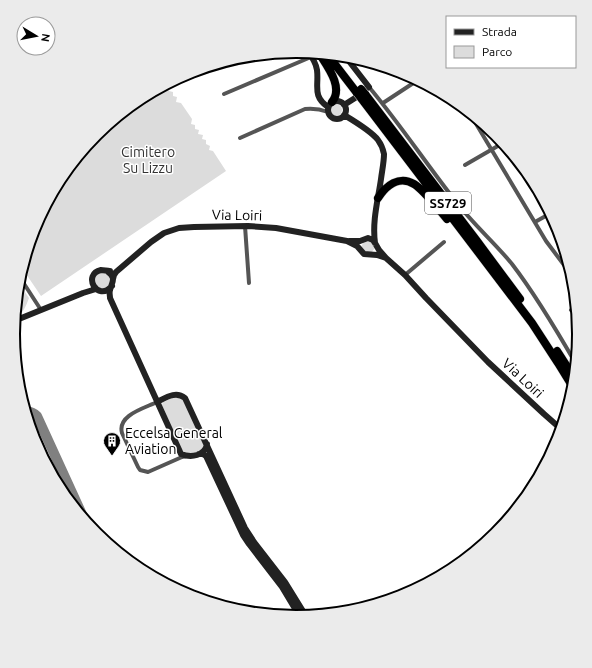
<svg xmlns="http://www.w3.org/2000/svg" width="592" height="668" viewBox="0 0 592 668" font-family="Ubuntu,sans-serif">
<rect width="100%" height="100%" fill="#fff"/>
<path fill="#dcdcdc" d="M166,84V86L170,87L169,91L173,92V96L177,97L176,102L181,103L192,119L191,124L195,125V129L199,130L198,134L203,135L202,139L206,140V144L210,146L209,150L213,151L226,171L41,296L22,268L35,225L61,177L96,134L139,99Z
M330 110a6 6 0 1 1 12 0a6 6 0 1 1-12 0Z
M370,240L375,248L371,253H367L361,247L363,243Z
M100,273H106L111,279L108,287L101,289L95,284V277Z
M18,282L29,298C26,306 23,314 15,318Z
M175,397L184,399L204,444L203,450C195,453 189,456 182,450L162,405L163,402Z"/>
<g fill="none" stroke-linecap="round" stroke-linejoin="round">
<path stroke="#808080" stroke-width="10" d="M25,412C30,411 34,413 37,416L85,521"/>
<g stroke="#dbdbdb" stroke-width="9">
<path id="highway" d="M319,53C327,66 344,87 332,102
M327,54L357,93
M365,94L477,241L520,299
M361,98L532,323L558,363L574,389
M378,198C386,186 399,175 414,184C424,190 439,210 447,219
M557,351L575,379"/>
</g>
<path stroke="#555" stroke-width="4" d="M369,87C400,124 427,165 457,203C474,225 495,243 512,264C535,294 557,331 576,364
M224,94L311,57
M383,103L418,80
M469,112L546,241L573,277
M240,138L305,109C314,108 320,109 328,112
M465,165L503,143
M535,222L551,213
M245,226L249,283
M405,275L444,242
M19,276L41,310
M571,310L576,306
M157,402C145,408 117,415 122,433L138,467L140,470L148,472L182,457L186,456"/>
<path stroke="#222" stroke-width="6" d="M308,52C312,57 316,63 317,70C319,86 312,96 328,107
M345,56L369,87L367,88
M328 110a9 9 0 1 1 18 0a9 9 0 1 1-18 0Z
M344,105L355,98
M344,115C354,121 371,131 378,140C381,144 383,149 384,154C384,162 382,171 381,179C378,200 372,221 375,243
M349,241H360L368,238L373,240L375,243L379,250L386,258L405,275L426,298L488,362L544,414L561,429
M107,271C117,279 112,281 110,290C109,293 110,295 110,298L181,454C191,458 205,456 207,444
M110,271C107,271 104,270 101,270C82,274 97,303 112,286
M113,279L114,275L116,272L151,242L164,233L179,228L194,227L248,226L276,228L347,241L357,246L364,254L377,255L386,258
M14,321L83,293L96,289
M157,402C167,397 176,391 185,398L245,528L254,542L285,582L306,616
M199,454H203L206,456L243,535L249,544L282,587L300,617"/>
<use href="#highway" stroke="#000" stroke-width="8"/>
<g stroke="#dbdbdb" stroke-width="9" stroke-linecap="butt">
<path id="highway-bridge" d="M361,89L365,94
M357,93L361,98"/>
</g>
<use href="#highway-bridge" stroke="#000" stroke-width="8"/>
</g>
<defs>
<g id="building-pin" transform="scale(0.9)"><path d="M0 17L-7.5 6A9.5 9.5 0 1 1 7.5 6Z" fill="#000" stroke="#fff"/><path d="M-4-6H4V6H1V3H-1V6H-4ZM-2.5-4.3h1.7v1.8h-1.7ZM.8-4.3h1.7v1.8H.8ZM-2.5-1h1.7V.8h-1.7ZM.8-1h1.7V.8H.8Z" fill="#fff"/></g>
</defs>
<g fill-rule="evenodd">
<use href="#building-pin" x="112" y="441"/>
</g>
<g text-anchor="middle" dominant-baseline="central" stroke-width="3" stroke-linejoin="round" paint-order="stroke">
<rect fill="#fff" stroke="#4c4c4c" stroke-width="1" x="425" y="192" width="46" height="22" rx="3"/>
<g font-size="13" font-weight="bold" fill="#000">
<text x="448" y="203">SS729</text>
</g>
<g font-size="14" fill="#333" stroke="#fff">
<text x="148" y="152">Cimitero<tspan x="148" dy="16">Su Lizzu</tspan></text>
</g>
<g font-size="14" fill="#000" stroke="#fff">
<text transform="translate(237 215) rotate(1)">Via Loiri</text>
<text transform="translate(523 378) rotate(43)">Via Loiri</text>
</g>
<g font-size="14" fill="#000" stroke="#fff" text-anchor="start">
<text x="125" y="433">Eccelsa General<tspan x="125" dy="16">Aviation</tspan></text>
</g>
</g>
<path d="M0 0H592V668H0ZM20 334a276 276 0 1 1 552 0a276 276 0 1 1-552 0Z" fill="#ebebeb" fill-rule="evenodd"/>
<path fill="none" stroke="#000" stroke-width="2" d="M20 334a276 276 0 1 1 552 0a276 276 0 1 1-552 0Z"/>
<rect x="446" y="16" width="130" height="52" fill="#ffffff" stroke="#999999"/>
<rect x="454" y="29" width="20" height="6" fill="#222222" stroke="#999999"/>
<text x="482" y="36" font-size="12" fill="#000000">Strada</text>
<rect x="454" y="46" width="20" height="12" fill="#dcdcdc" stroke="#999999"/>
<text x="482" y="56" font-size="12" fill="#000000">Parco</text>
<g transform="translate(36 36) rotate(100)"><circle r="19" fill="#ffffff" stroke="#999999"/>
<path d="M0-3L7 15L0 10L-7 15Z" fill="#000000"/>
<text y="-6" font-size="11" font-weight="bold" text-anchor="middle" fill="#000000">N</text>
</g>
</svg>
